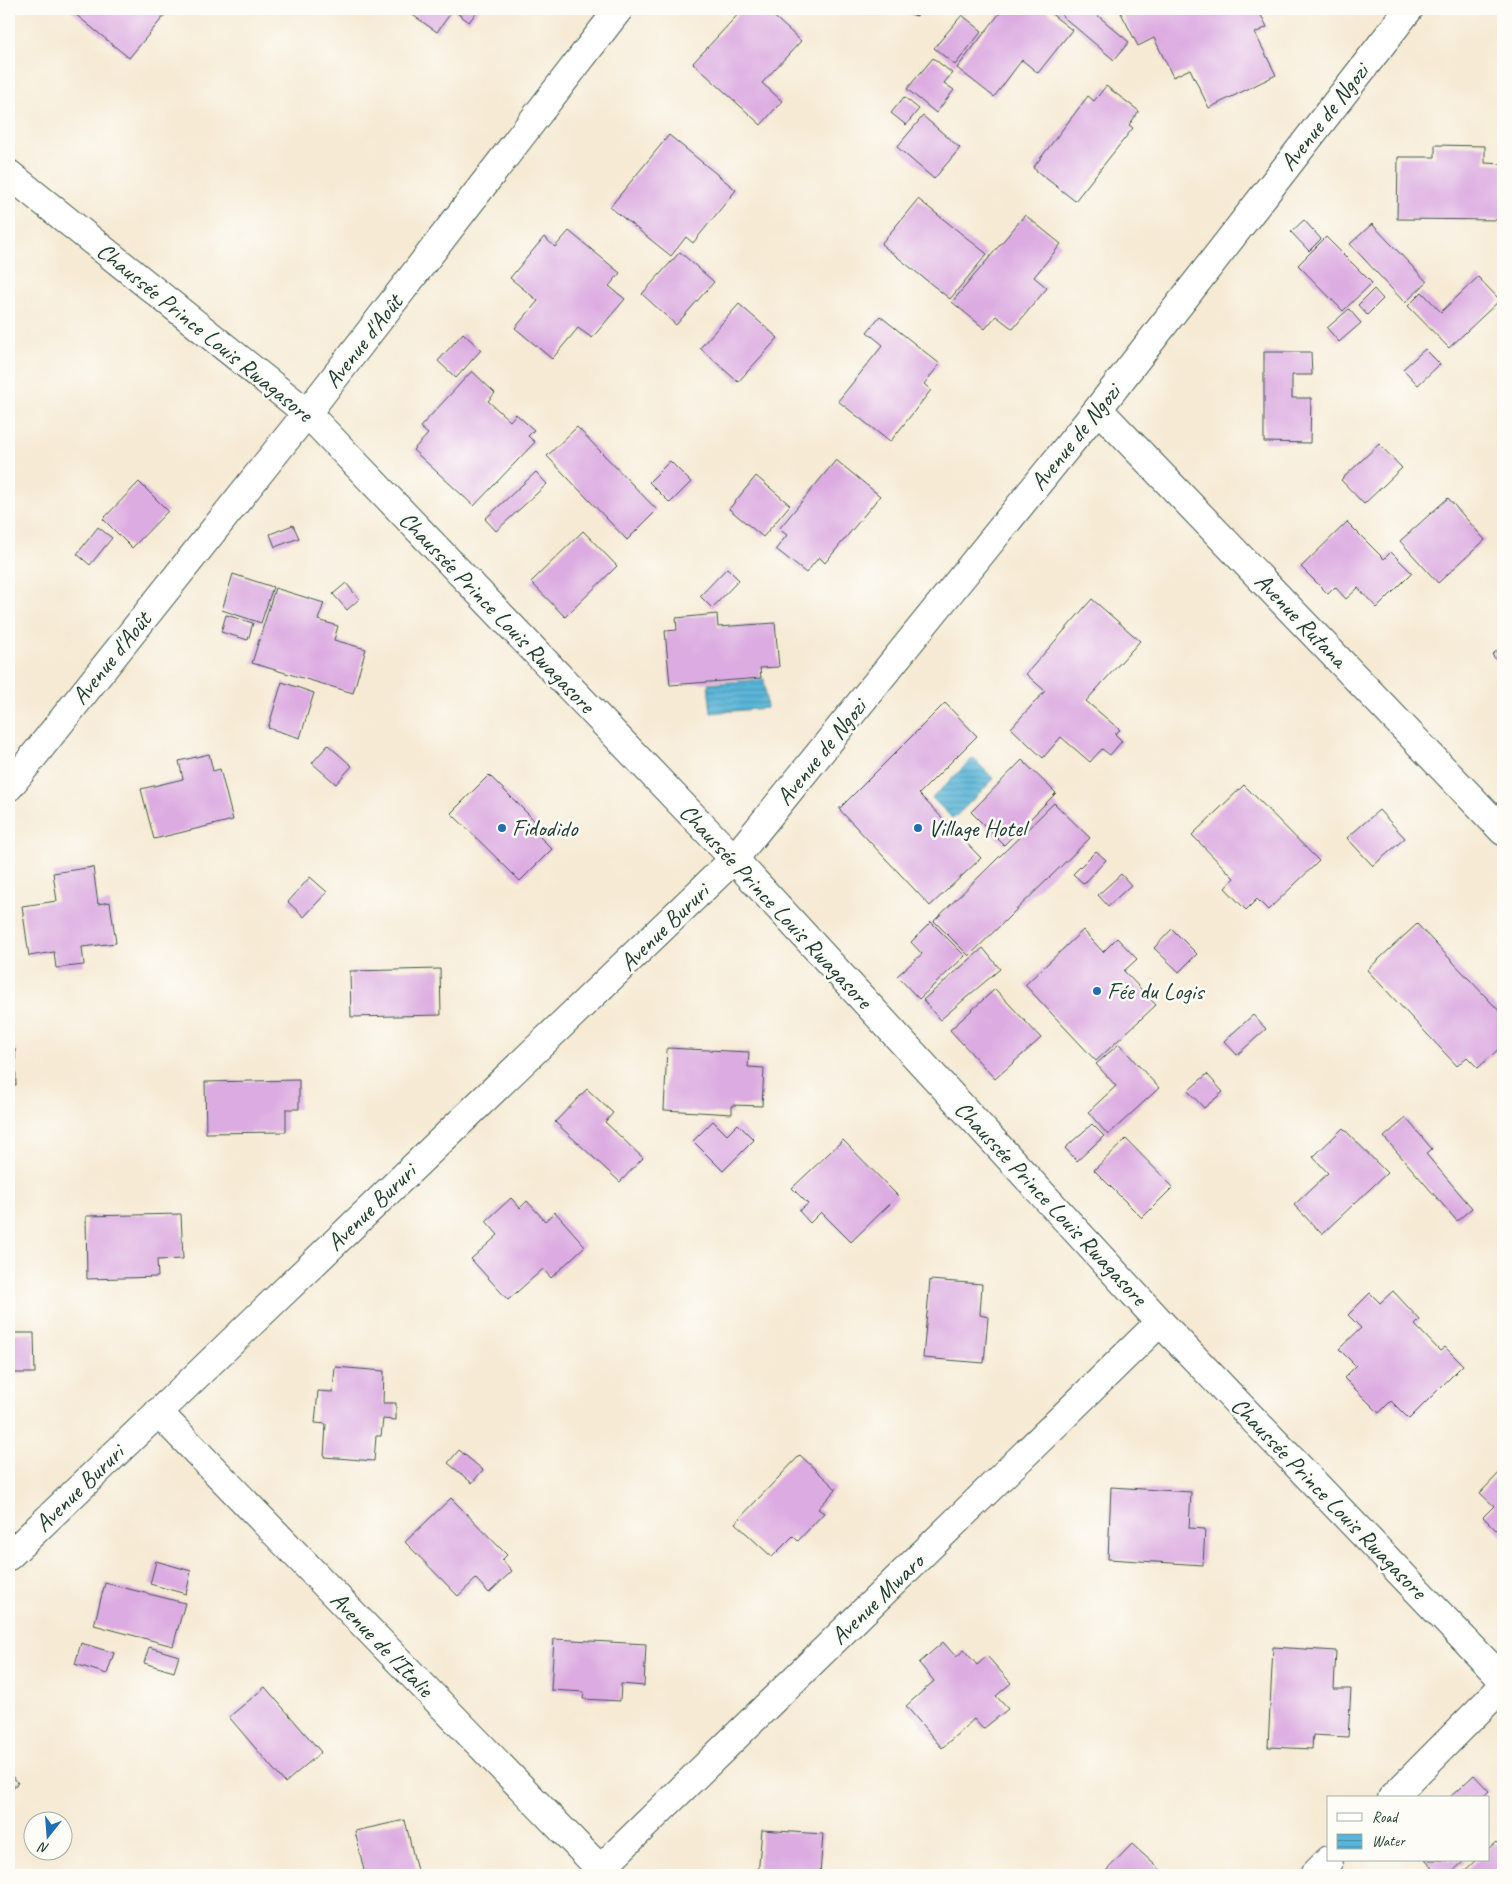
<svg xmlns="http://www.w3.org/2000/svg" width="1512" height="1884" viewBox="0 0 1512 1884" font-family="Caveat,sans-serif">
<defs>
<pattern id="water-rules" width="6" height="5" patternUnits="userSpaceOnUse" patternTransform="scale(1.25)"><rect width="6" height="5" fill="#5ab5d8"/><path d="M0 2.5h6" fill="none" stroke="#4a94b0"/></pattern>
</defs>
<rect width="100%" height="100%" fill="#fdfcf7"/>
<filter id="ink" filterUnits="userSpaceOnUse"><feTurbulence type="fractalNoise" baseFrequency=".02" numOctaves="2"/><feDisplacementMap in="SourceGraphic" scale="10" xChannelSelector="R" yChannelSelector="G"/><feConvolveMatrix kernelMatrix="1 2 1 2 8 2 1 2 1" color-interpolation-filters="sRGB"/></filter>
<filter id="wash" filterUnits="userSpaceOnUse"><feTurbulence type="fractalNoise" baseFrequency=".0096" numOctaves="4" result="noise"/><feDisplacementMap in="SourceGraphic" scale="20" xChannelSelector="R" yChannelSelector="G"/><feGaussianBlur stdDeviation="1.12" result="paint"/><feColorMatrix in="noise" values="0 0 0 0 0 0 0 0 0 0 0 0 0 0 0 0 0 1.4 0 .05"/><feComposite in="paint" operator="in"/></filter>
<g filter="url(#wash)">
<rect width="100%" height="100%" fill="#f6ead4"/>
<path fill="url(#water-rules)" stroke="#3c7986" d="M764,679L767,708L711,713L708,684Z
M973,758L994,779L953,819L932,798Z"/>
<g id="blocks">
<path fill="#dcabe1" d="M69,9H170L129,58Z
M404,9H479L469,22L453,10L437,32Z
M743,9H766L801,41L762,83L782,101L761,125L693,63Z
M892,9H919L917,16Z
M948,9H967L966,14Z
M1003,9H1045L1072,30L1038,73L1022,60L994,97L957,68Z
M1054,9H1090L1129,42L1114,60Z
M1119,9H1258L1267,27L1255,33L1276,75L1209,108L1190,69L1173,77L1154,38L1138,46Z
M962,15L982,31L955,65L934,48Z
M933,58L952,73L944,83L954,90L936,113L907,89Z
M1106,86L1139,111L1129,125L1133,128L1075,201L1033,168L1088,96L1094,101Z
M904,97L919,109L906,125L891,113Z
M923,116L960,148L934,179L897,147Z
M669,135L736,190L693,243L686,237L671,256L610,207Z
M1435,145L1485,146V163L1503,164V220L1397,219L1398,157H1435Z
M918,199L987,254L950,299L881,244Z
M1025,215L1061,244L1034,277L1047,288L1013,329L996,316L985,329L952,302Z
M1304,220L1321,239L1309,251L1291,232Z
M1372,224L1427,282L1405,303L1350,244Z
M569,231L620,273L609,286L625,299L592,338L578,328L552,359L515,328L538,301L510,278L544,237L555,247Z
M1326,237L1372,283L1343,311L1298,265Z
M680,252L714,282L676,325L642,294Z
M1478,277L1500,300L1449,348L1408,306L1422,292L1441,312Z
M1374,289L1383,299L1367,315L1358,305Z
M739,304L778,338L738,382L700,348Z
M1349,309L1361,323L1339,342L1327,328Z
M880,316L940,364L924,384L931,390L890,442L838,401L883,345L867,332Z
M463,333L481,350L456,378L438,361Z
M1425,349L1440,364L1418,385L1403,369Z
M1264,352H1311L1312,375H1292V398H1311L1310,443L1264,442Z
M472,371L495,393L488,401L510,421L516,414L534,430L528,436L535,442L474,506L413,450L428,434L420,427Z
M577,427L657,510L627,540L547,456Z
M1379,444L1402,468L1364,504L1341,480Z
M836,460L880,496L825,563L819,557L806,573L776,549L787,535L779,529Z
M670,461L691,482L670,503L649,482Z
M536,472L547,484L496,531L485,519Z
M756,476L790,505L763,537L729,509Z
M139,482L168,511L132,548L103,519Z
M1448,498L1485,540L1438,583L1400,541Z
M1347,522L1384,559L1391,552L1412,573L1377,608L1358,588L1346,599L1335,587L1328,594L1301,567Z
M293,525L299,538L275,547L270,534Z
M98,527L112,538L90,565L77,554Z
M583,531L617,566L565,617L531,582Z
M727,568L739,580L712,608L700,596Z
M233,574L273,587L261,623L222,610Z
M346,583L359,599L347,610L333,594Z
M275,588L324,603L318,620L338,626L334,640L366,649L353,693L252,663Z
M1092,599L1140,641L1086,701L1120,730L1115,734L1122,741L1110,755L1102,749L1090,762L1061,737L1043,758L1011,728L1045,691L1026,674Z
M717,614L718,627L775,623L779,667L760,668L761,678L670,685L665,631L677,630L676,618Z
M226,615L253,623L248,640L221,632Z
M1503,645V667L1492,655Z
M282,682L314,693L300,738L268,728Z
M945,703L977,736L919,794L981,858L930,906L839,809Z
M328,745L352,766L336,784L312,763Z
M209,754L213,771L220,769L233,820L154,839L141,789L183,779L179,761Z
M1022,760L1056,793L1004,845L971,812Z
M489,775L540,826L535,832L552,849L520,881L451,813Z
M1244,785L1319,861L1268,910L1257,899L1246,910L1225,888L1234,878L1192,835Z
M1054,803L1090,838L969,956L934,921Z
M1379,810L1405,838L1373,866L1347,838Z
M1096,851L1106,860L1084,884L1073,874Z
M93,867L98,904L110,902L116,943L82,947L84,965L56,968L54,952L29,956L22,906L57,901L53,873Z
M1121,874L1131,885L1108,906L1098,895Z
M310,877L327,892L304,917L288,902Z
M931,922L965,956L919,999L897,976L922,954L911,942Z
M1417,924L1503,1015V1045L1478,1068L1467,1057L1457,1066L1367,970Z
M1172,929L1197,954L1179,972L1154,948Z
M1083,930L1103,952L1117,938L1137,959L1124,971L1156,1005L1096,1061L1025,985Z
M983,948L1000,969L940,1020L923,1000Z
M440,969L441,1015L351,1017L350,971Z
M995,989L1041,1038L995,1079L950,1030Z
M1253,1015L1266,1029L1237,1055L1224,1041Z
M1119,1044L1159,1088L1108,1135L1088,1112L1116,1086L1096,1064Z
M667,1048L749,1052L748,1067L764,1068L762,1106L732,1105V1114L664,1110Z
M15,1049L16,1085H9V1050Z
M1207,1074L1223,1092L1204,1108L1188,1091Z
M299,1080V1109H286V1132L206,1133L205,1082Z
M587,1089L613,1113L605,1122L643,1158L620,1182L555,1122Z
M1406,1118L1432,1149L1426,1154L1472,1208L1457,1221L1384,1137Z
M713,1121L727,1135L738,1124L754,1140L723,1171L693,1141Z
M1092,1124L1104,1136L1077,1161L1065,1148Z
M1343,1128L1387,1173L1322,1234L1294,1205L1328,1173L1313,1157Z
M1126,1139L1173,1187L1142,1218L1094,1170Z
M843,1140L898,1196L851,1242L821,1212L810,1223L799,1211L808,1204L792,1188Z
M511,1198L520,1208L527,1201L545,1221L555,1212L585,1246L551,1278L543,1269L508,1300L471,1259L498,1235L486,1221Z
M181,1214L183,1259L157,1260L158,1277L87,1279L86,1216Z
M930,1280L982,1284L980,1315L988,1317L984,1363L923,1358Z
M1393,1291L1420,1320L1415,1325L1440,1351L1445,1347L1463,1365L1409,1419L1391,1401L1379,1413L1344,1378L1356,1366L1339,1349L1361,1328L1348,1315L1370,1293L1380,1303Z
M9,1333H34L35,1373H10L11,1385H9Z
M335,1367L384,1371L383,1403H396V1420L383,1419L381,1436H376L374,1461L324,1457L326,1424L315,1423L318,1391L333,1392Z
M459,1450L483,1470L472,1483L448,1463Z
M800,1455L836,1489L818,1509L824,1513L798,1541L793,1536L772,1557L735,1523Z
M1503,1469V1537L1483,1517L1494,1506L1480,1493Z
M1111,1487L1191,1492L1189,1528L1205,1529L1203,1565L1108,1559Z
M451,1498L507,1555L502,1560L512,1571L489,1593L476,1579L458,1596L405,1542Z
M156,1561L191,1571L186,1594L150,1584Z
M105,1583L185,1603L173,1646L94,1625Z
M554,1639L646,1644L644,1686L621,1684L620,1701L583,1699L584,1692L551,1690Z
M943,1642L956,1657L964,1650L977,1665L987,1656L1011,1683L996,1696L1008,1709L983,1729L974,1719L942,1748L906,1706L934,1681L919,1663Z
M81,1643L114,1653L107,1674L75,1664Z
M149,1647L179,1656L174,1672L144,1663Z
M1273,1647L1336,1651L1334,1689H1351L1348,1737L1313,1735L1312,1749L1268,1747Z
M265,1687L321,1752L285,1783L229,1717Z
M9,1773L18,1783L9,1791Z
M1474,1775L1489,1791L1482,1798H1449Z
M405,1820L418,1875H365L355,1831Z
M762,1830L823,1834L820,1875H758Z
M1496,1842L1503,1849V1875H1460L1476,1860H1488V1849Z
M1132,1844L1166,1875H1102Z
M1425,1860H1465L1449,1875H1439Z"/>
</g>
</g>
<g filter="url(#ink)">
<use href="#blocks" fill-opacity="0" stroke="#3f574c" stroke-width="1"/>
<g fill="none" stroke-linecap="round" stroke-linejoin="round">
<g stroke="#3f574c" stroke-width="30">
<path id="minor" d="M1098,409L1503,831
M9,787L307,413L619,9
M158,1412L606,1875
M9,1556L734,859L1098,409L1409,9
M1392,1798L1503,1686
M594,1875L1160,1322
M1314,1875L1329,1860"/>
</g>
<g stroke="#3f574c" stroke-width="30">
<path id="tertiary" d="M9,174L307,413L734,859L1160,1322L1503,1680"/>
</g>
<use href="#minor" stroke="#fff" stroke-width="28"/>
<use href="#tertiary" stroke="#fff" stroke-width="28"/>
</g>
</g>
<g fill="#1f6fb2" stroke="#fdfcf7" stroke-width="2">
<circle cx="502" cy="828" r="5"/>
<circle cx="918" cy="828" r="5"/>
<circle cx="1097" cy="991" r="5"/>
</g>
<g text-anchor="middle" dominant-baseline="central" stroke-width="5" stroke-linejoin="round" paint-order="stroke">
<g font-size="24" fill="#1f3d34" stroke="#fdfcf7">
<text transform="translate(1324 117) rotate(-52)">Avenue de Ngozi</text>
<text transform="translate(205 332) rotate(39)">Chaussée Prince Louis Rwagasore</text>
<text transform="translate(363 341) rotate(-52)">Avenue d'Août</text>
<text transform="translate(1075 437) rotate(-51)">Avenue de Ngozi</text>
<text transform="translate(497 612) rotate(46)">Chaussée Prince Louis Rwagasore</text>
<text transform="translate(1301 620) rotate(46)">Avenue Rutana</text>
<text transform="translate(111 658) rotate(-51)">Avenue d'Août</text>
<text transform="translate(821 752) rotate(-51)">Avenue de Ngozi</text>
<text transform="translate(776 906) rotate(47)">Chaussée Prince Louis Rwagasore</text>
<text transform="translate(664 927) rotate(-44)">Avenue Bururi</text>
<text transform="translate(1051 1203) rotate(47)">Chaussée Prince Louis Rwagasore</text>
<text transform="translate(371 1207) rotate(-44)">Avenue Bururi</text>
<text transform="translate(79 1488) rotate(-44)">Avenue Bururi</text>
<text transform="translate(1329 1498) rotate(46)">Chaussée Prince Louis Rwagasore</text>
<text transform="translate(877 1599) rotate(-44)">Avenue Mwaro</text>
<text transform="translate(382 1644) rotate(46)">Avenue de l'Italie</text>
</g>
<g font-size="24" fill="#1f3d34" stroke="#fdfcf7" text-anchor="start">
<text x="512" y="828">Fidodido</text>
<text x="928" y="828">Village Hotel</text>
<text x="1107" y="991">Fée du Logis</text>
</g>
</g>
<rect width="1512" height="1884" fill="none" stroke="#fdfcf7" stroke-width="30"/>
<rect x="1327" y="1796" width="162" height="65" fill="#fdfcf7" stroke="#a4b0a9"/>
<rect x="1337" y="1813" width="25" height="8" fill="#ffffff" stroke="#a4b0a9"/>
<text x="1372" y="1822" font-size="15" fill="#1f3d34">Road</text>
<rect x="1337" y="1834" width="25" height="15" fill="url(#water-rules)" stroke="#a4b0a9"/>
<text x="1372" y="1846" font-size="15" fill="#1f3d34">Water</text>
<g transform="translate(48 1836) rotate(197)"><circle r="24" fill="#fdfcf7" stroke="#a4b0a9"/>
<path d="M0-4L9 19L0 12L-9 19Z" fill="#1f6fb2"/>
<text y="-8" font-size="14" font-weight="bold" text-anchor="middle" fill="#1f3d34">N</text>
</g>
</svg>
